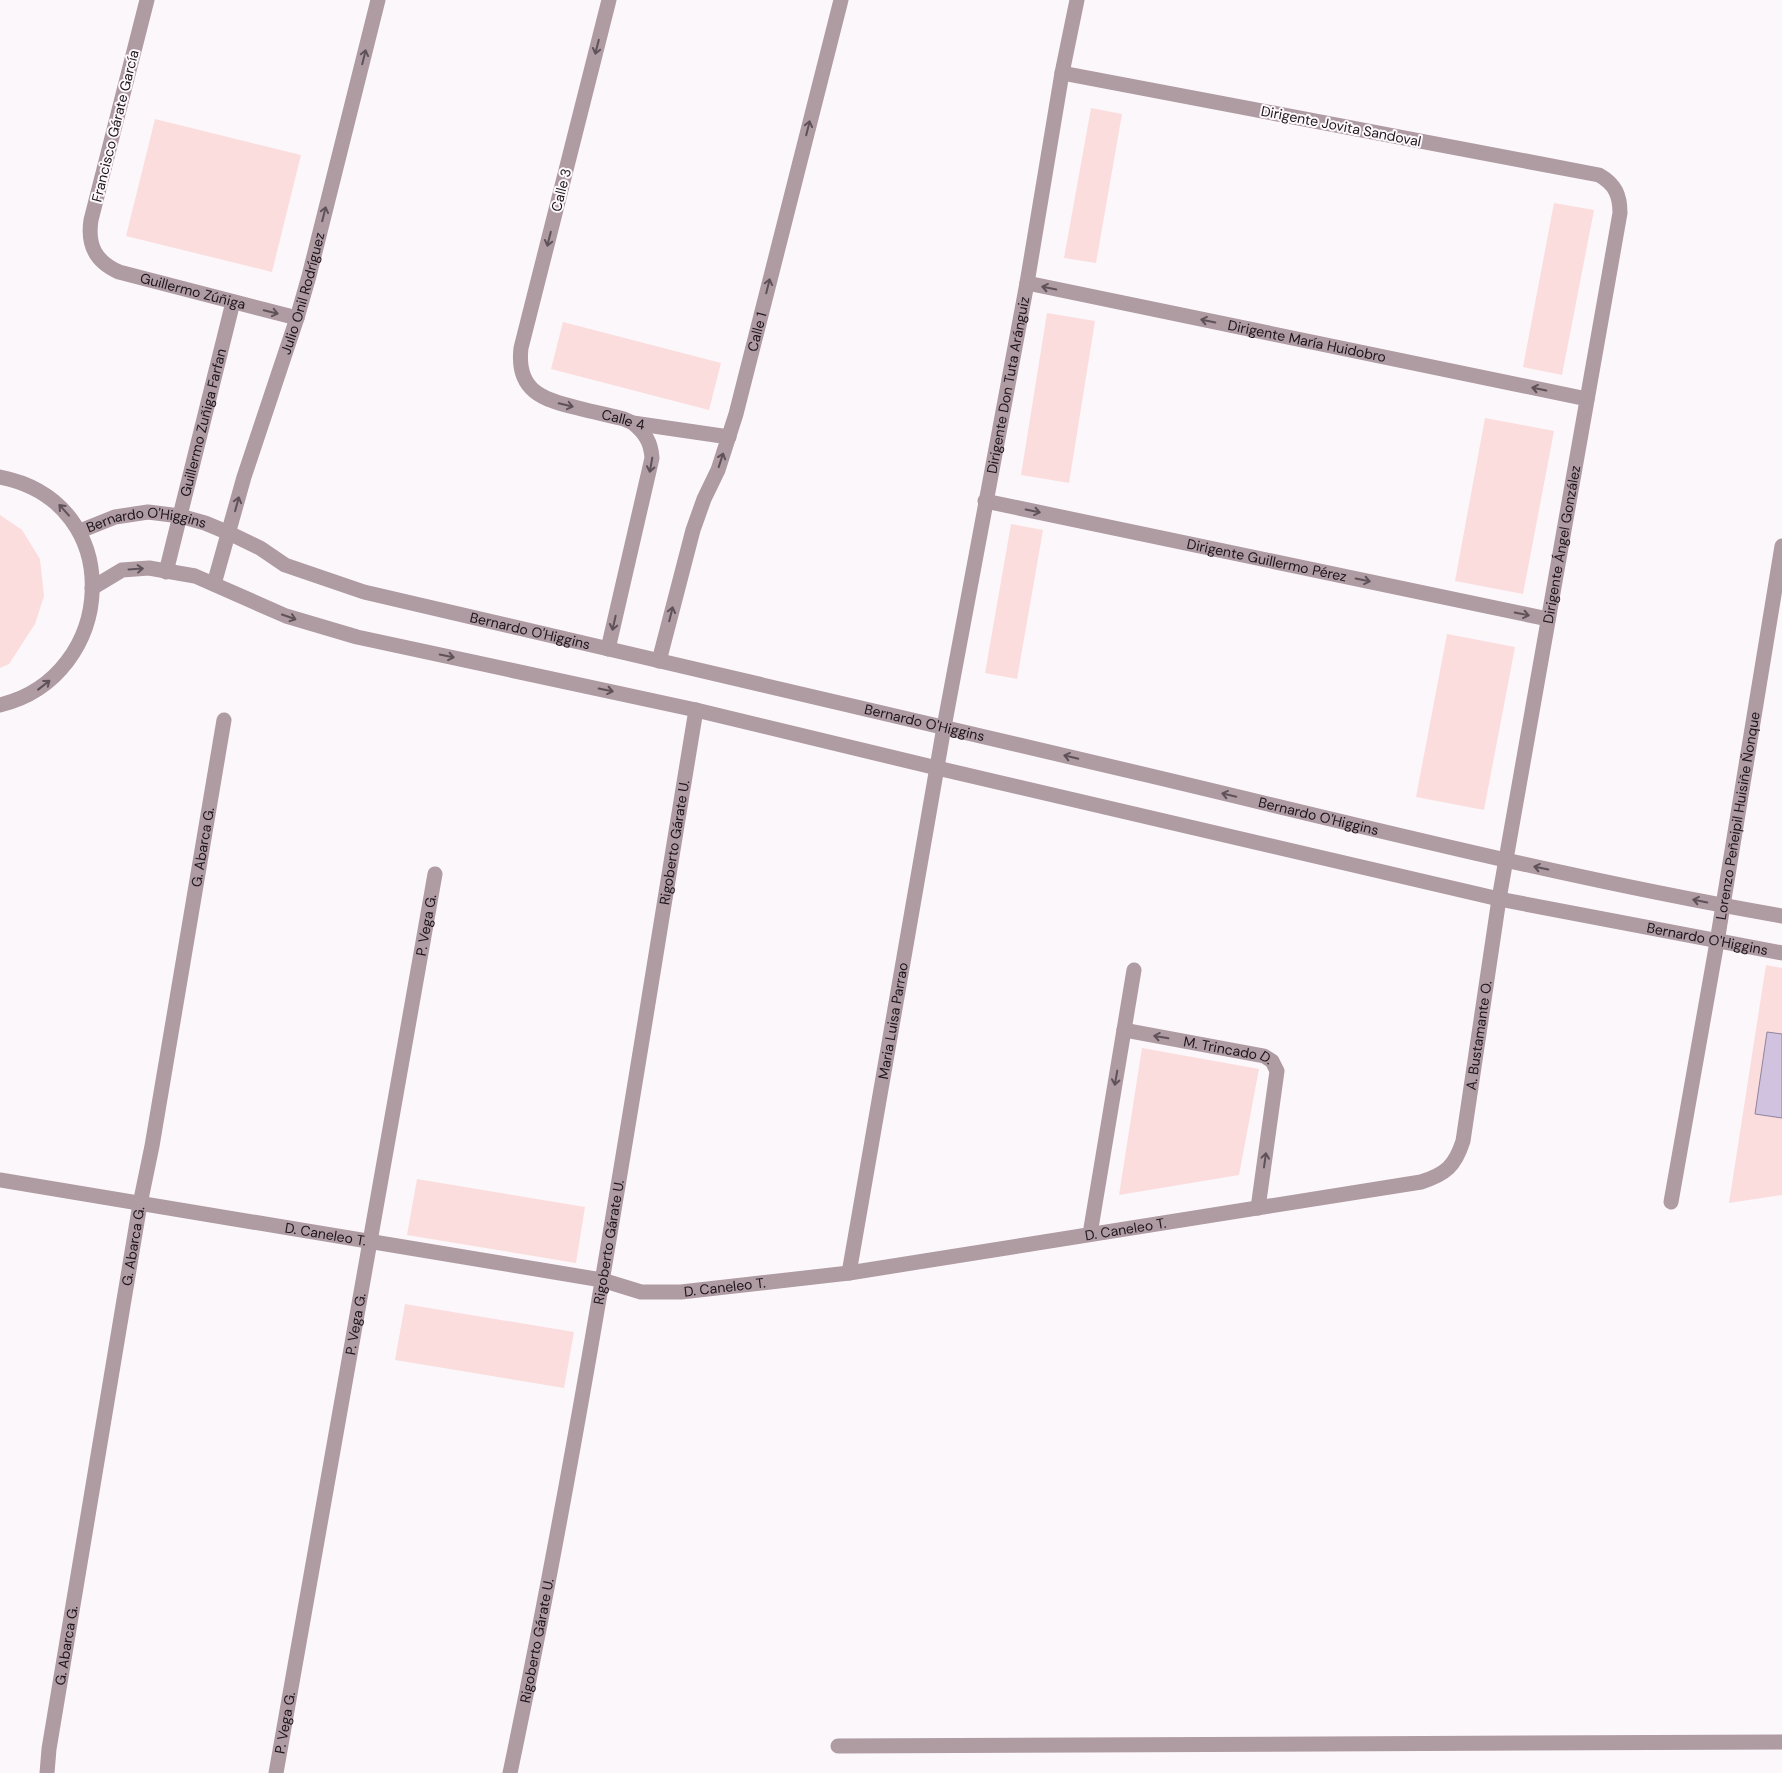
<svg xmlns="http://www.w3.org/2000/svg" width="1782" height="1773" viewBox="0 0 1782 1773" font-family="'DM Sans',sans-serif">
<rect width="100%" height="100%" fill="#fcf7fb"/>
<path fill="#fbdddd" d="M1091,108L1122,114L1096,263L1064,258Z
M155,119L301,155L272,272L126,236Z
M1554,203L1594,210L1562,375L1523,367Z
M1047,313L1095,321L1069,483L1021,475Z
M563,322L721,363L709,410L551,369Z
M1485,418L1554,431L1523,594L1455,581Z
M0,515L22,530L40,559L44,596L35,624L9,664L0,668Z
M1011,524L1043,530L1017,679L985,673Z
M1447,634L1515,647L1484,810L1416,797Z
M1766,965L1782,968V1195L1729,1203Z
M1142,1048L1259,1069L1239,1175L1119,1195Z
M417,1179L585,1207L576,1263L407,1235Z
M405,1304L574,1332L564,1388L395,1360Z"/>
<path fill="#d1c3df" stroke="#90839d" d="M1767,1032L1782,1034V1118L1755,1114Z"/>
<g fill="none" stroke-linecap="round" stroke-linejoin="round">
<g stroke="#af9ba2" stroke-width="15">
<path id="s1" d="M147,0L91,220C87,246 96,262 119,272L297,318"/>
<path id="s2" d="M609,0L521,348C516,391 543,400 578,408C593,412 608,415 624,419L633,423L729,437"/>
<path id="s3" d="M1027,283L1587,399"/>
<path d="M0,477C129,502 117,677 0,705"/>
<path id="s4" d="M985,501L1548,619"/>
<path id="s5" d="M80,531L115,517L148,512L180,516L205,523L229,533L260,548L285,565L364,592C625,653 886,713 1147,775C1358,825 1568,879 1782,916"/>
<path id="s6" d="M166,572L233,302"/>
<path id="s7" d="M214,584L244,477L297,318L309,276L378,0"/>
<path id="s8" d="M92,588L122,570L149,568L195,576L286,616L357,637L696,710L937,768L1499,899L1782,953"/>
<path d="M608,649L652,458C651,442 645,433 633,423"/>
<path id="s9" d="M659,661L693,530L704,499L718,470L736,414L841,0"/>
<path id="s10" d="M1124,1030L1264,1056L1272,1061L1277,1071L1258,1208"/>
<path id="s11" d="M0,1180L602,1280L641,1292H681L849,1273L1421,1182C1446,1174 1455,1166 1463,1141L1499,899L1620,213C1620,195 1615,184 1599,175L1062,73"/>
<path id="s12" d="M1671,1202L1717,942L1782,546"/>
<path d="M1090,1234L1134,970"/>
<path id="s13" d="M849,1273L944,727L1027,283L1062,73L1077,0"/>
<path d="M838,1746L1782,1742"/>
<path id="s14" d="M47,1773L49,1749L140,1204L152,1146L224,720"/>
<path id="s15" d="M276,1773L435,874"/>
<path id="s16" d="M510,1773C584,1421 637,1065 696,710"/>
</g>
</g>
<defs><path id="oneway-shaft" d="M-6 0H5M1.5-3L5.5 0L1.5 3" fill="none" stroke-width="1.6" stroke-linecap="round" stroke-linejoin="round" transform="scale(1.25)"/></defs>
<g stroke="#5f5158">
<use href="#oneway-shaft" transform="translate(597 47) rotate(104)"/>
<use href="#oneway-shaft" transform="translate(364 57) rotate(-76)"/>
<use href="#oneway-shaft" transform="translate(808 128) rotate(-76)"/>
<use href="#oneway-shaft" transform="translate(324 214) rotate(-76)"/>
<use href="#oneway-shaft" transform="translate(549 239) rotate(104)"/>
<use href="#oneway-shaft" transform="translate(768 286) rotate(-76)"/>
<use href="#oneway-shaft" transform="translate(1049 288) rotate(-168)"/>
<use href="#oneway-shaft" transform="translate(271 312) rotate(14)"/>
<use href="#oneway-shaft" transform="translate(1208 321) rotate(-168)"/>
<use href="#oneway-shaft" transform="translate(1539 389) rotate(-168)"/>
<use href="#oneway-shaft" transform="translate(566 405) rotate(14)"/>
<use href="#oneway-shaft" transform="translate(721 460) rotate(-72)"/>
<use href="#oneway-shaft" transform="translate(651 465) rotate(100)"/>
<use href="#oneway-shaft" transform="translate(237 504) rotate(-75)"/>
<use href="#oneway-shaft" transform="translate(64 510) rotate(-132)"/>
<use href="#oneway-shaft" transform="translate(1033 511) rotate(12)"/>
<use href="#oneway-shaft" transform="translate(136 569) rotate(-4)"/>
<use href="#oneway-shaft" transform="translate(1363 580) rotate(12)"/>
<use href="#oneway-shaft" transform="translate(671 614) rotate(-76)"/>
<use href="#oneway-shaft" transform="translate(1522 614) rotate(12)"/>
<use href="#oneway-shaft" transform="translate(289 617) rotate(19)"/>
<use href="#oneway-shaft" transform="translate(614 623) rotate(103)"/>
<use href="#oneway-shaft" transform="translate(447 656) rotate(12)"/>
<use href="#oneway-shaft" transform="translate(44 685) rotate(-38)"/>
<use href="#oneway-shaft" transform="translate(606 690) rotate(12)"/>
<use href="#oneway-shaft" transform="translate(1071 757) rotate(-167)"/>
<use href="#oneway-shaft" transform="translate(1229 795) rotate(-167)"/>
<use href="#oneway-shaft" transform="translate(1541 868) rotate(-168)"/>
<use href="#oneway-shaft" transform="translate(1700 901) rotate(-168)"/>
<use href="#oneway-shaft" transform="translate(1161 1037) rotate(-170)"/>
<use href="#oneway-shaft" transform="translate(1116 1078) rotate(100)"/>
<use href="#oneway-shaft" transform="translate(1265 1160) rotate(-82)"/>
</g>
<g text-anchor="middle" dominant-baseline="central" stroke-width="4" stroke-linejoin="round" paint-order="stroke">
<g font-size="14" fill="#1d141c" stroke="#fcf7fb">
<text transform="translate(115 126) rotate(-76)">Francisco Gárate García</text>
<text transform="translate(1341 126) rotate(11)">Dirigente Jovita Sandoval</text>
<text transform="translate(561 190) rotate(-76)">Calle 3</text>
<text stroke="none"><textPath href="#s1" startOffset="368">Guillermo Zúñiga</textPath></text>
<text stroke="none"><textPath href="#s7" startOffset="304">Julio Onil Rodríguez</textPath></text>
<text stroke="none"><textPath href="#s9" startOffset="344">Calle 1</textPath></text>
<text stroke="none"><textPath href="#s3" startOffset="286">Dirigente María Huidobro</textPath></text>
<text stroke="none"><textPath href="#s13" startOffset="902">Dirigente Don Tuta Aránguiz</textPath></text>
<text stroke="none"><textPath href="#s2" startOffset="500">Calle 4</textPath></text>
<text stroke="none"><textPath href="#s6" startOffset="154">Guillermo Zuñiga Farfan</textPath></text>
<text stroke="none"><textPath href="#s5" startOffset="69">Bernardo O'Higgins</textPath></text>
<text stroke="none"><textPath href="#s11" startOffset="2106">Dirigente Ángel González</textPath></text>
<text stroke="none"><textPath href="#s4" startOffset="288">Dirigente Guillermo Pérez</textPath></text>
<text stroke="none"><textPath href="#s5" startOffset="474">Bernardo O'Higgins</textPath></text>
<text stroke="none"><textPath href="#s5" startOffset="879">Bernardo O'Higgins</textPath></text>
<text stroke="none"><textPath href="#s12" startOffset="392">Lorenzo Peñeipil Huisiñe Ñonque</textPath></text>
<text stroke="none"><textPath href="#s5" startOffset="1284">Bernardo O'Higgins</textPath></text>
<text stroke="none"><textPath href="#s16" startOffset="945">Rigoberto Gárate U.</textPath></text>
<text stroke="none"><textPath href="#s14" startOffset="939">G. Abarca G.</textPath></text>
<text stroke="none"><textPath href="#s15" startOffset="861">P. Vega G.</textPath></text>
<text stroke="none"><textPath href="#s8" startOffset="1666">Bernardo O'Higgins</textPath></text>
<text stroke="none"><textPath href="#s13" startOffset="256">Maria Luisa Parrao</textPath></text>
<text stroke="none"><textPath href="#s11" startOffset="1608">A. Bustamante O.</textPath></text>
<text stroke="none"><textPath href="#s10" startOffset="106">M. Trincado D.</textPath></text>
<text stroke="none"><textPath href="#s11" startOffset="1140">D. Caneleo T.</textPath></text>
<text stroke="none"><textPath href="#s11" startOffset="330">D. Caneleo T.</textPath></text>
<text stroke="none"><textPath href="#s16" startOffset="540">Rigoberto Gárate U.</textPath></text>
<text stroke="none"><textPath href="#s14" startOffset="534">G. Abarca G.</textPath></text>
<text stroke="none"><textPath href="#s11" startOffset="735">D. Caneleo T.</textPath></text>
<text stroke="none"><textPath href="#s15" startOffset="456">P. Vega G.</textPath></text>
<text stroke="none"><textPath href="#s16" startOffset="135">Rigoberto Gárate U.</textPath></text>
<text stroke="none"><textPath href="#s14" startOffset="129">G. Abarca G.</textPath></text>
<text stroke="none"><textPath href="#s15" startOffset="51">P. Vega G.</textPath></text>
</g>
</g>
</svg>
